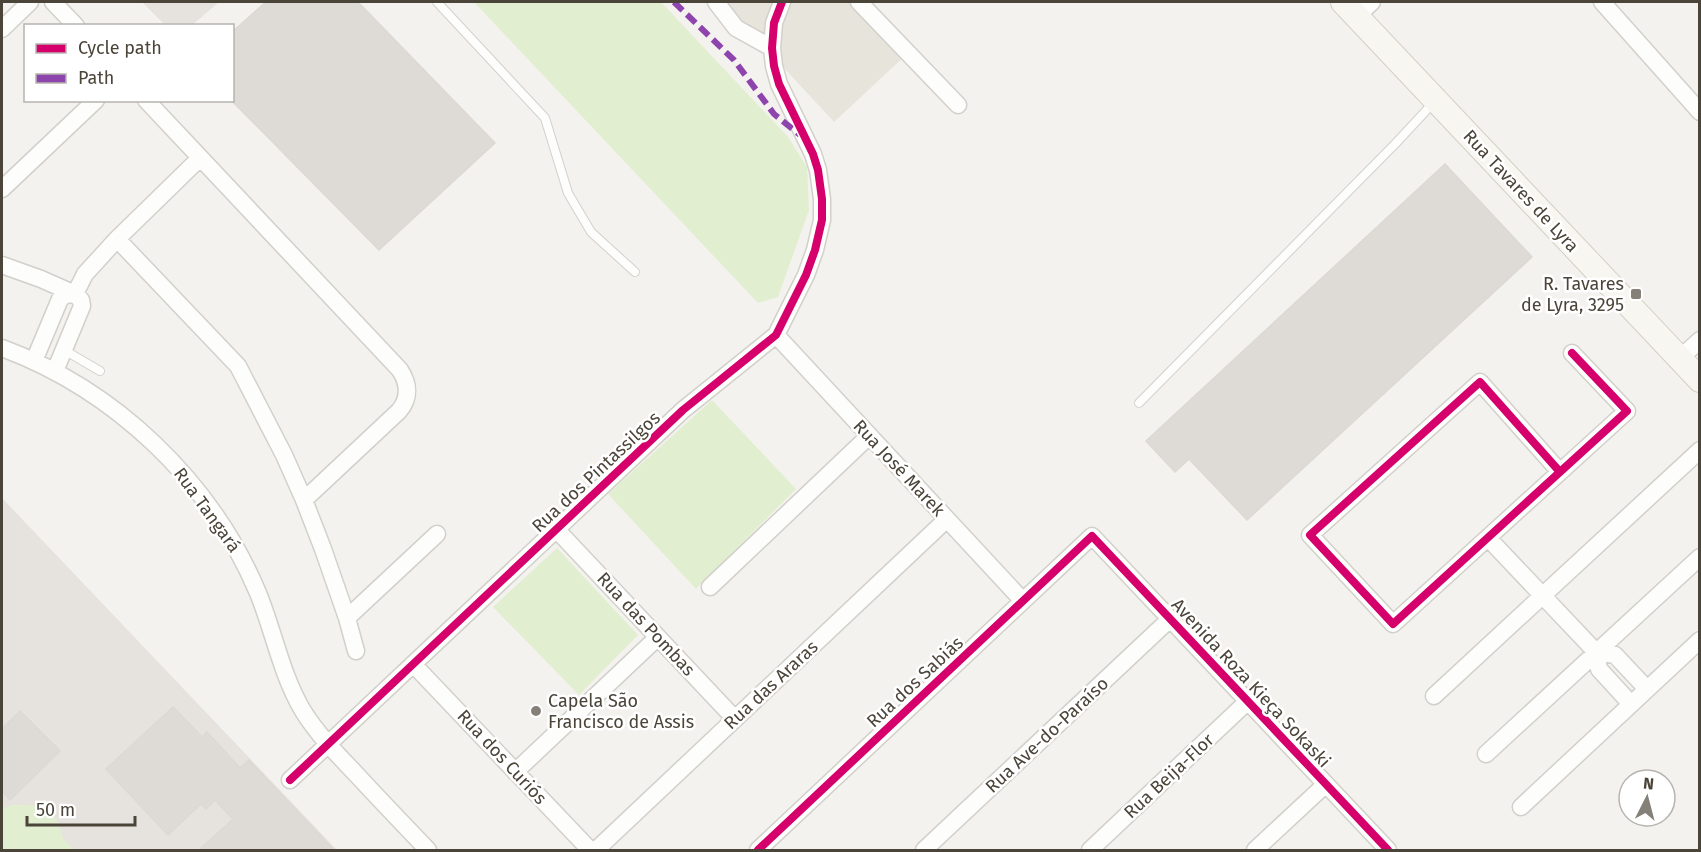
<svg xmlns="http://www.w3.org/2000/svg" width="1701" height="852" viewBox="0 0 1701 852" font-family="'Fira Sans',sans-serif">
<rect width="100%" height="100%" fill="#f4f2ee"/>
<path fill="#e7e4dc" d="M723,2H855L906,55L834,122Z"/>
<path fill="#e6e2de" d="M142,2H219L191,26L165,25Z
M2,498L337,850H2Z"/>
<path fill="#e1eecf" d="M474,2H661L788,137L807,167L809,210L778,297L758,303Z
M712,400L796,489L696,589L608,494Z
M557,548L638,635L579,695L493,607Z
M13,805C42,803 58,809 63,839L75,850H86H2V808Z"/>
<path fill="#dedbd6" stroke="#dcd9d4" stroke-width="1.5" d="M266,2H358L495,143L379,250L232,101V32Z
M1445,164L1532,257L1247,520L1189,459L1175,472L1146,441Z
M173,707L202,737L207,732L240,768L249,760L334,850H199L233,819L215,800L206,809L201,804L168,835L106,769Z
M20,711L60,751L10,800L2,791V729Z"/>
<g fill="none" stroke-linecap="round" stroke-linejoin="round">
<g stroke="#d2d0cb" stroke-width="10">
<path id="service" d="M437,2L545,118L568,193L591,232L635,272
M64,350L100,371
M1139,403L1396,143L1435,101"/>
</g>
<g stroke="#d2d0cb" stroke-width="19">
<path id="minor" d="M53,2L76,26
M716,2L736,28L772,48
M859,2L958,105
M1602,2L1700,112
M1357,16L1372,2
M2,29L30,2
M146,100L400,370C409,384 410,398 399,411L304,500
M2,189L96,100
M117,239L238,366L284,455L304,500L323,549L347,618L356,651
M2,265L41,279L75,294L81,300L82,306L55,371
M75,294L85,274L117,239L200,158
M776,335L1023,601
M2,348C115,390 211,481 258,593C274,632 281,674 303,711C318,735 337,754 356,774C380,800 404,825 428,850
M1679,359L1700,340
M34,361L60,299L65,295L75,294
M1560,472L1480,382L1310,535L1393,624L1627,411L1572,353
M556,529L735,719
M1488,538L1596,652L1599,669L1631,704
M710,587L869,436
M347,618L437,534
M1596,652L1615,655L1647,689
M413,664L590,850
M1434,696L1700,450
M1486,754L1700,557
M515,772L658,637
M290,780L683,410L776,335L806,275L815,250L822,220V199L818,170L813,154L779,84L774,66L772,48L774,23L782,2
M1521,807L1700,640
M596,850L947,519
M758,850L1092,536L1388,850
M924,850L1170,619
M1090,850L1248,701
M1255,850L1326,784"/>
</g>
<g stroke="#d3cfc5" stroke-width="26">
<path id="secondary" d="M1343,2L1700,380"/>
</g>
<use href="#service" stroke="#fdfdfc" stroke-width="8"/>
<use href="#minor" stroke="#fdfdfc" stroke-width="16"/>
<use href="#secondary" stroke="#f7f6f1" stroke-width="24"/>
<path stroke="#8e44ad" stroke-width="6" stroke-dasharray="12 6" stroke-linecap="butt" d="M674,2L734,60L774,114L800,135"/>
<g stroke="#fff" stroke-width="11">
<path id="cycleway" d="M1560,472L1480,382L1310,535L1393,624L1627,411L1572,353
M290,780L683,410L776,335L806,275L815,250L822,220V199L818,170L813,154L779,84L774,66L772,48L774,23L782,2
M758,850L1092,536L1388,850"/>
</g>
<use href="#cycleway" stroke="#d6006c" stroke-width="8"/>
</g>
<g fill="#868178" stroke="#fff" stroke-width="2">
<rect x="1630" y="288" width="12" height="12" rx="3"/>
<circle cx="536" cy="711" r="6"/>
</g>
<g text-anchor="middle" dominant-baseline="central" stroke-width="5" stroke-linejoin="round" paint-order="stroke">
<g font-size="18" fill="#4b4439" stroke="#fff">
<text transform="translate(1521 191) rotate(47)">Rua Tavares de Lyra</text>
<text transform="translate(899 468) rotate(47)">Rua José Marek</text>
<text transform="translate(596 472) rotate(-43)">Rua dos Pintassilgos</text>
<text transform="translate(207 510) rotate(54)">Rua Tangará</text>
<text transform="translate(646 624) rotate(47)">Rua das Pombas</text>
<text transform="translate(915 682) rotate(-43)">Rua dos Sabiás</text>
<text transform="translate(1251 683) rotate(47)">Avenida Roza Kieça Sokaski</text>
<text transform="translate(771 685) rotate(-43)">Rua das Araras</text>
<text transform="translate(1047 735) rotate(-43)">Rua Ave-do-Paraíso</text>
<text transform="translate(502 757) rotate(47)">Rua dos Curiós</text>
<text transform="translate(1169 776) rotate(-43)">Rua Beija-Flor</text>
</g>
<g font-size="18" fill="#4b4439" stroke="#fff" text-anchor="end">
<text x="1624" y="284">R. Tavares<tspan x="1624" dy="21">de Lyra, 3295</tspan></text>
<text x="548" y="701" text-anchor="start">Capela São<tspan x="548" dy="21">Francisco de Assis</tspan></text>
</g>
</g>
<rect width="1701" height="852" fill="none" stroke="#4b4439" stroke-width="6"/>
<rect x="24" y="24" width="210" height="78" fill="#ffffff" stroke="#b7b4b0" stroke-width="1.5"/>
<rect x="36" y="44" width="30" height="9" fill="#d6006c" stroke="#b7b4b0" stroke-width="1.5"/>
<text x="78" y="54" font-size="18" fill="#4b4439">Cycle path</text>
<rect x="36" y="74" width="30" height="9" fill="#8e44ad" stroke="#b7b4b0" stroke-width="1.5"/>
<text x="78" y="84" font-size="18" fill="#4b4439">Path</text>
<g transform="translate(1647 798) rotate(6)"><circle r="28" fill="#ffffff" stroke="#b7b4b0" stroke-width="1.5"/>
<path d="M0-4.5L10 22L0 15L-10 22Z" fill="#868178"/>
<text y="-9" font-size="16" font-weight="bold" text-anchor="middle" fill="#4b4439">N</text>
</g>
<path d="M27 816v9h108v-9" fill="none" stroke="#4b4439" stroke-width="3"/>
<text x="36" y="816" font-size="18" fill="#4b4439" stroke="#ffffff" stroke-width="4.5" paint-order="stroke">50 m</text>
</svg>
